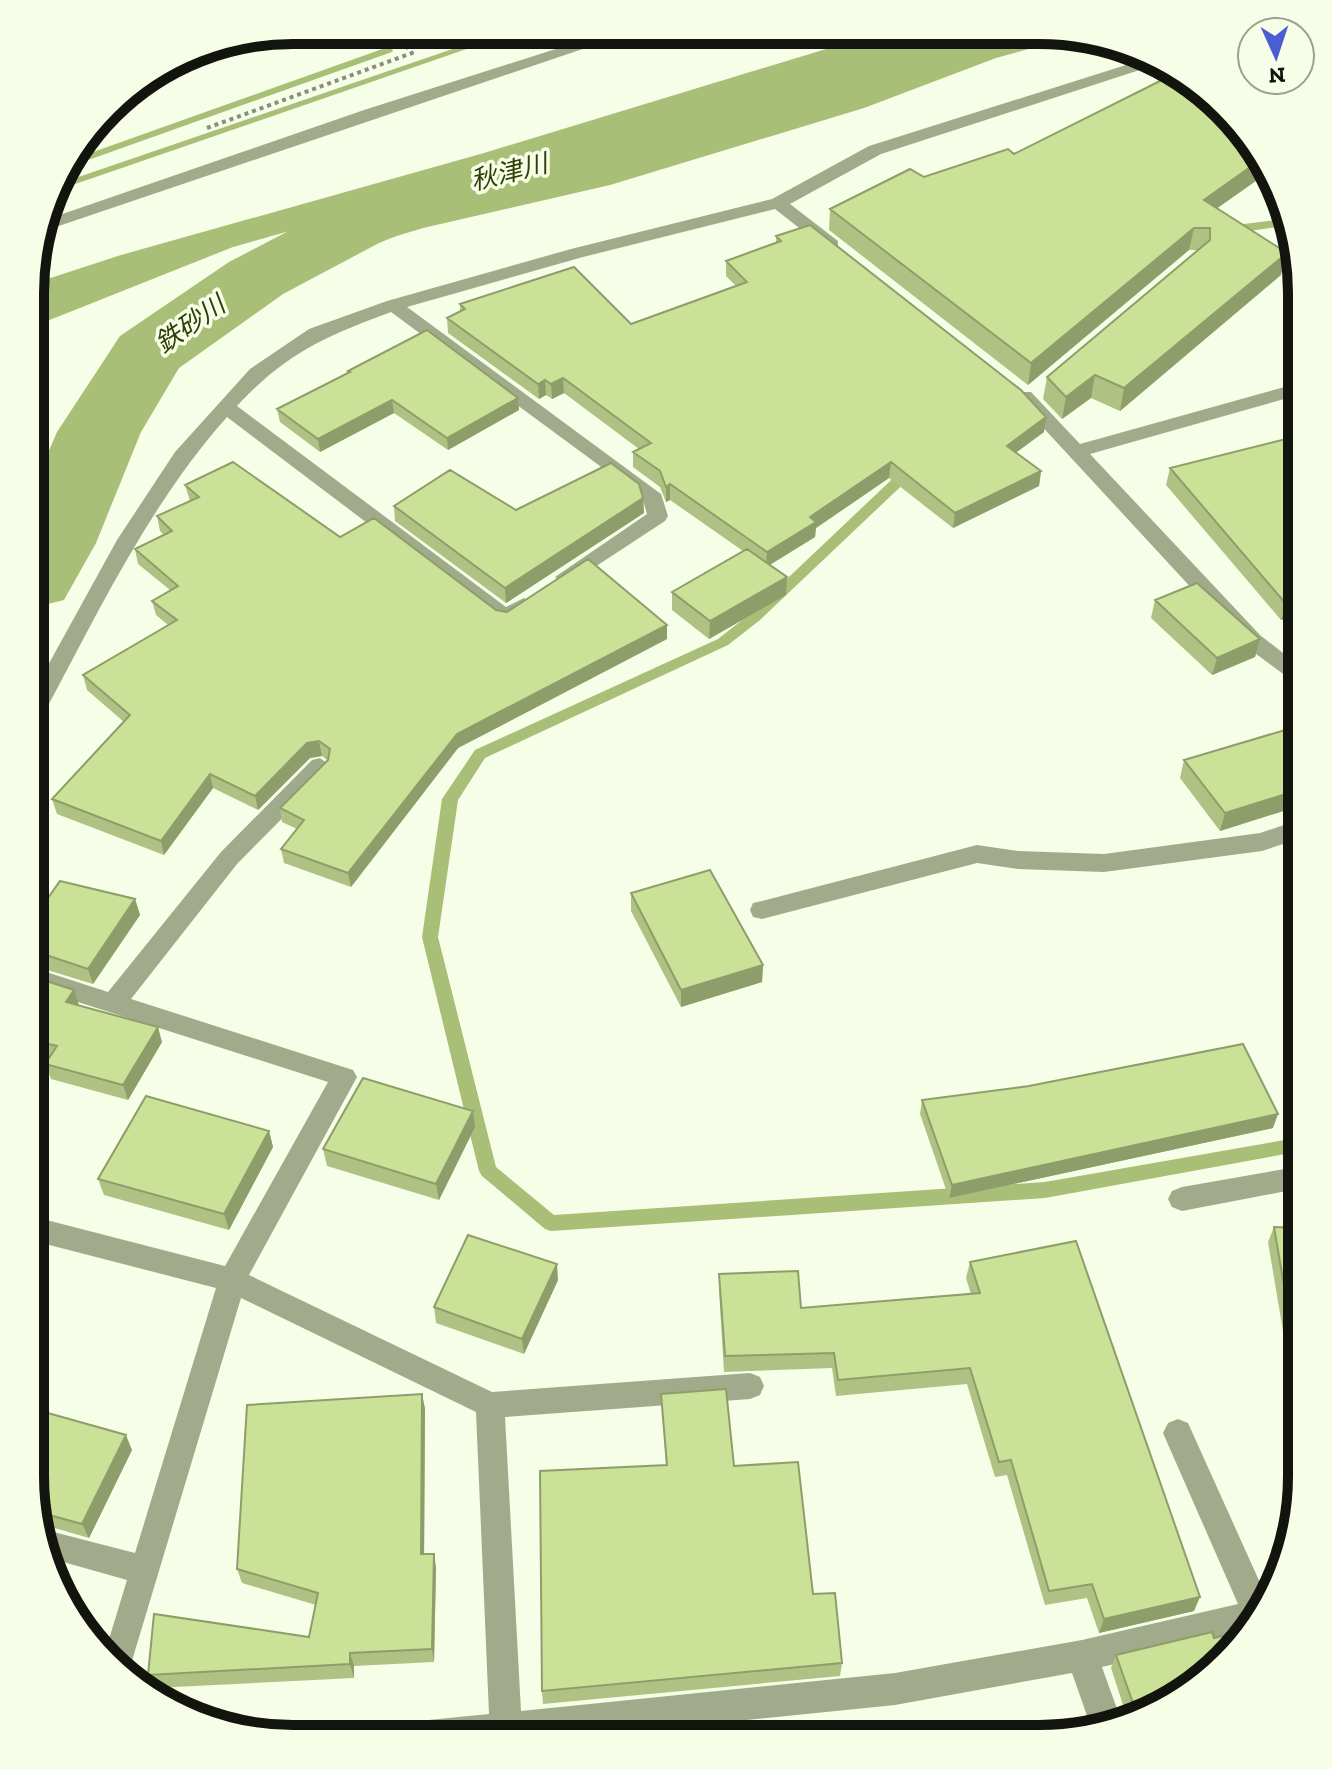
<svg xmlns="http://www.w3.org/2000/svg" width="1332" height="1769" viewBox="0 0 1332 1769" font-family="'Zilla Slab','Noto Sans JP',serif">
<rect width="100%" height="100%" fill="#f6fee7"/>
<path fill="#a9be76" d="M882,32L1080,35L996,58L864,108L610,185L423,228L344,252L304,227L233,247L32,327V284L121,255L484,153Z"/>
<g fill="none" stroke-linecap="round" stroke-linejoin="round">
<path fill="#a9be76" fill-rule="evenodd" d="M474,31L490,32L485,35L424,44L419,41L424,38Z
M505,31H519L55,191L58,184Z
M388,47L393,50L392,52L63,169L65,162Z
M1285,219V226L1228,234L1222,230L1228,226Z
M910,466L917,470L915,473L760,620L728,645L485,758L458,800L438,937L496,1167L554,1215L1045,1182L1302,1137V1151L1045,1198L551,1231L545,1229L482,1176L479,1171L422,937L442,799L475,750L718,639L750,614L905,467Z"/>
<path fill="#a9be76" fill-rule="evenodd" d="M456,164L482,171L492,186L482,201L379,243L283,294L179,368L141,432L96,543L64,600L32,608V490L57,432L120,336L229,262L327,211Z"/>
<path stroke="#898e7f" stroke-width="4" stroke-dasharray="4 4" stroke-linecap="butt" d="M207,128L412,53L392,30"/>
<path fill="#a1ab8c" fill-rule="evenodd" d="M612,31H636L41,232L45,220L364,110Z
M1145,59L1158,64L881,154L790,204L838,241V249H826L775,209L583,257L407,307L661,494L668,516L665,521L572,582L565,584L555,577L647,514L642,497L391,312C326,336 285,354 237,406L506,607L524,598L535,605C527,616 512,626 498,622L227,417C148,506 98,613 42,717L31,725V696L117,540L175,452L250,369L309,329L387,301L571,249L772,199L869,146Z
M1302,382V394L1090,454L1260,635L1302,668V688L1244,645L1014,396L1017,392H1031L1080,444Z
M320,758L331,766L328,772L237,864L131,999L353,1070L357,1077L249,1275L492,1392L750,1373L760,1377L764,1386L760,1395L750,1399L505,1417L521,1711L895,1673L1082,1640L1238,1604L1163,1433L1168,1423L1178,1419L1188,1423L1266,1596L1257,1623L1246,1633L1102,1667L1121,1720L1091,1727L1072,1673L895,1705L571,1738L402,1737L407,1726L418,1721L489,1714L476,1412L241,1298L128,1674L106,1649L127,1580L49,1558L42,1529L135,1553L216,1288L30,1240L31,1216L225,1266L328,1082L31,987V967L108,992L221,852L312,760Z
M1302,819V865L1294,862L1283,844L1262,851L1104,872L1018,869L977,863L762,919L753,917L750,910L753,903L762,901L977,845L1018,851L1104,854L1260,833Z
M1302,1166V1188L1182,1211L1172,1207L1168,1199L1172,1191L1182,1187Z"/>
</g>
<path fill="#afc283" d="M1186,75L1270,171L1217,208L1281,275L1120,411L1091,398L1062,419L1043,399L1047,377L1198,250H1189L1028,385L829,230L830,209L924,177L1014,154Z
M776,236L1044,432L1016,452L1041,471L1039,486L953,528L889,478L816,528L815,537L770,565L786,595L709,639L672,610V592L743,551L670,500L666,502L660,487L633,467V452L639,449L564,393L552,399L546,395L539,399L448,333L447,318L460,311V304L631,324L736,286L726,276V261L776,243Z
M348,371L518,398L519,410L448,450L394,413L320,452L280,422L277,409L348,373Z
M1302,435V614L1281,620L1166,485L1170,468Z
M185,485L340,537L496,610L667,639L458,748L351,887L284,863L281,849L297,829L282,822L280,808L327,760L322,756L310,758L258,810L213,788L164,855L57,814L52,799L124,722L87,690L83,675L168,625L156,615L152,601L170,590L138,564L135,549L164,535L160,531L157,516L190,501Z
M643,498L644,513L506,603L395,521L394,506L516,510Z
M1155,600L1260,639L1255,657L1212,675L1151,618Z
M1302,725V805L1220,831L1180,778L1184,760Z
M631,893L763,965L762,982L681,1007L631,911Z
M135,899L140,915L93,984L31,965V922Z
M31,976L79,1006L162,1042L128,1100L51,1079L45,1064L50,1058L31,1053Z
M922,1100L1273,1128L949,1198L920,1114Z
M473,1111L475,1127L439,1200L327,1166L323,1149Z
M269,1131L273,1147L229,1230L104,1195L98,1179Z
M1274,1227L1302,1228L1301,1438L1268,1242Z
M970,1262L1194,1611L1099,1633L1087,1598L1045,1605L1007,1475L995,1477L967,1384L836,1396L832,1368L724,1372L719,1290V1274L801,1308L971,1294L966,1278Z
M558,1280L524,1354L436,1323L434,1307Z
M422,1394L425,1409L424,1554H434L436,1568L434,1662L354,1666V1678L154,1688L148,1675L309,1637L316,1605L242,1583L237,1569Z
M661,1394L734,1466L813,1594L842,1663L840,1676L543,1704L542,1691L666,1465Z
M132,1450L89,1538L41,1524L30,1477Z
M1214,1638L1156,1712L1125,1711L1111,1668L1116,1655Z"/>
<path fill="#8e9e6a" d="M1260,160L1270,171L1199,221L1204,200Z
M1194,228L1189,250L1028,385L1031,363Z
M1287,253L1281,275L1120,411L1124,388Z
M1095,375L1091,398L1062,419L1066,397Z
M563,378L564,393L552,399L551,384Z
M545,380L546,395L539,399L538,384Z
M518,398L519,410L448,450L447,438Z
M392,400L394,413L320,452L318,439Z
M1046,417L1044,432L1005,461L1007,446Z
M891,462L889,478L816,528L815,537L766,567L767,552L810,517Z
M1041,471L1039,486L953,528L955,513Z
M670,484V500L666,502V487Z
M643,498L644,513L506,603L505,588Z
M787,577L786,595L709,639L710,621Z
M1302,599V614L1281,620L1286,604Z
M667,625V639L458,748L351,887L348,873L457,734Z
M1260,639L1255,657L1212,675L1217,658Z
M319,741L322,756L310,758L258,810L255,796L307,743Z
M210,774L213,788L164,855L161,841Z
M1302,789V805L1220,831L1225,813Z
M135,899L140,915L93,984L88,969Z
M763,965L762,982L681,1007V990Z
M74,990L79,1005L66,1002Z
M158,1027L162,1042L128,1100L123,1085Z
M473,1111L475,1127L439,1200L436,1184Z
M1278,1114L1273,1128L949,1198L952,1185Z
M269,1131L273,1147L229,1230L224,1214Z
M557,1264L558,1280L524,1354L522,1339Z
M422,1394L425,1409L424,1569L421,1554Z
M126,1435L132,1450L89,1538L82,1524Z
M434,1554L436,1568L434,1662L432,1649Z
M1200,1597L1194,1611L1099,1633L1104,1619Z
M350,1653L354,1666V1678L350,1664Z"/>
<path fill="#cbe198" stroke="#8e9e6a" stroke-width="2" d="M1181,73L1186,75L1260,160L1204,200L1287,253L1124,388L1095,375L1066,397L1047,377L1210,240V228H1194L1031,363L830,209L910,169L924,177L1008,149L1014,154L1164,79Z
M810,225L1021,390L1046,417L1007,446L1041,471L955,513L891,462L810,517L816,522L767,552L670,484L666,487L660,471L633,452L651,443L563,378L551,384L545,380L538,384L447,318L465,309L460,304L574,267L631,324L747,282L726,261L781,241L776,236Z
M427,330L518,398L447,438L392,400L318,439L277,409L350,372L348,371Z
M1302,435V599L1286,604L1170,468Z
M233,462L340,537L374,518L496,610L507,612L588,559L667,625L457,734L348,873L281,849L304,820L280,808L328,760L330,749L319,741L307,743L255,796L210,774L161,841L52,799L130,715L83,675L177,620L152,601L178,586L135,549L172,531L157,516L199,497L185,485Z
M611,463L639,484L643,498L505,588L394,506L450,470L516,510Z
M747,549L787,577L710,621L672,592Z
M1197,583L1260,639L1217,658L1155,600Z
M1302,725V789L1225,813L1184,760Z
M710,870L763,965L681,990L631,893Z
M60,881L135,899L88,969L31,950V928L34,924L31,923V922Z
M31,976L74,990L66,1002L158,1027L123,1085L45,1064L57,1046L31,1040Z
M1243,1044L1278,1114L952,1185L922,1100L1029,1086Z
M363,1078L473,1111L436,1184L323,1149Z
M146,1096L269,1131L224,1214L98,1179Z
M1274,1227L1302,1228L1301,1385Z
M468,1235L557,1264L522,1339L434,1307Z
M1076,1241L1200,1597L1104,1619L1092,1584L1049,1591L1011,1460L999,1462L970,1368L838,1380L834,1353L725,1356L719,1274L798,1271L801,1308L980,1293L970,1262Z
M726,1389L734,1466L798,1462L813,1594L835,1593L842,1663L542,1691L540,1471L667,1465L661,1394Z
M422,1394L421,1554H434L432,1649L350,1653V1664L148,1675L154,1614L309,1637L318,1593L237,1569L247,1405Z
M30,1408L126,1435L82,1524L38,1512L30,1477Z
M1212,1632L1214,1638L1234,1633L1237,1641L1156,1712L1040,1739H997L1127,1710L1134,1706L1116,1655Z
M850,1729V1736L872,1734L873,1739L805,1738V1736Z"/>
<g text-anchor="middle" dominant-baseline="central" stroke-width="7" stroke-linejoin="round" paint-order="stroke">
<g font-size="26" font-style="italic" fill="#313e07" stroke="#f6fee7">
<text transform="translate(509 172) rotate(-14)">秋津川</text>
<text transform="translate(190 324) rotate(-35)">鉄砂川</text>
</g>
</g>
<path d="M0 0H1332V1769H0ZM293 44H1039A249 249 0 0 1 1288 293V1476A249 249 0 0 1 1039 1725H293A249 249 0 0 1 44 1476V293A249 249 0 0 1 293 44Z" fill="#f6fee7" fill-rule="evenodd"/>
<path fill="none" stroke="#12140d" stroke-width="10" d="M293 44H1039A249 249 0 0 1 1288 293V1476A249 249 0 0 1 1039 1725H293A249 249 0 0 1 44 1476V293A249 249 0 0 1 293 44Z"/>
<g transform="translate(1276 56) rotate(177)"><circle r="38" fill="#f6fee7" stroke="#9ba090" stroke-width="2"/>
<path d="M0-6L14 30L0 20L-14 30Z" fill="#4b5dd2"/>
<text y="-12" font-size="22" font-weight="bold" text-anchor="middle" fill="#12140d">N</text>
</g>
</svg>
